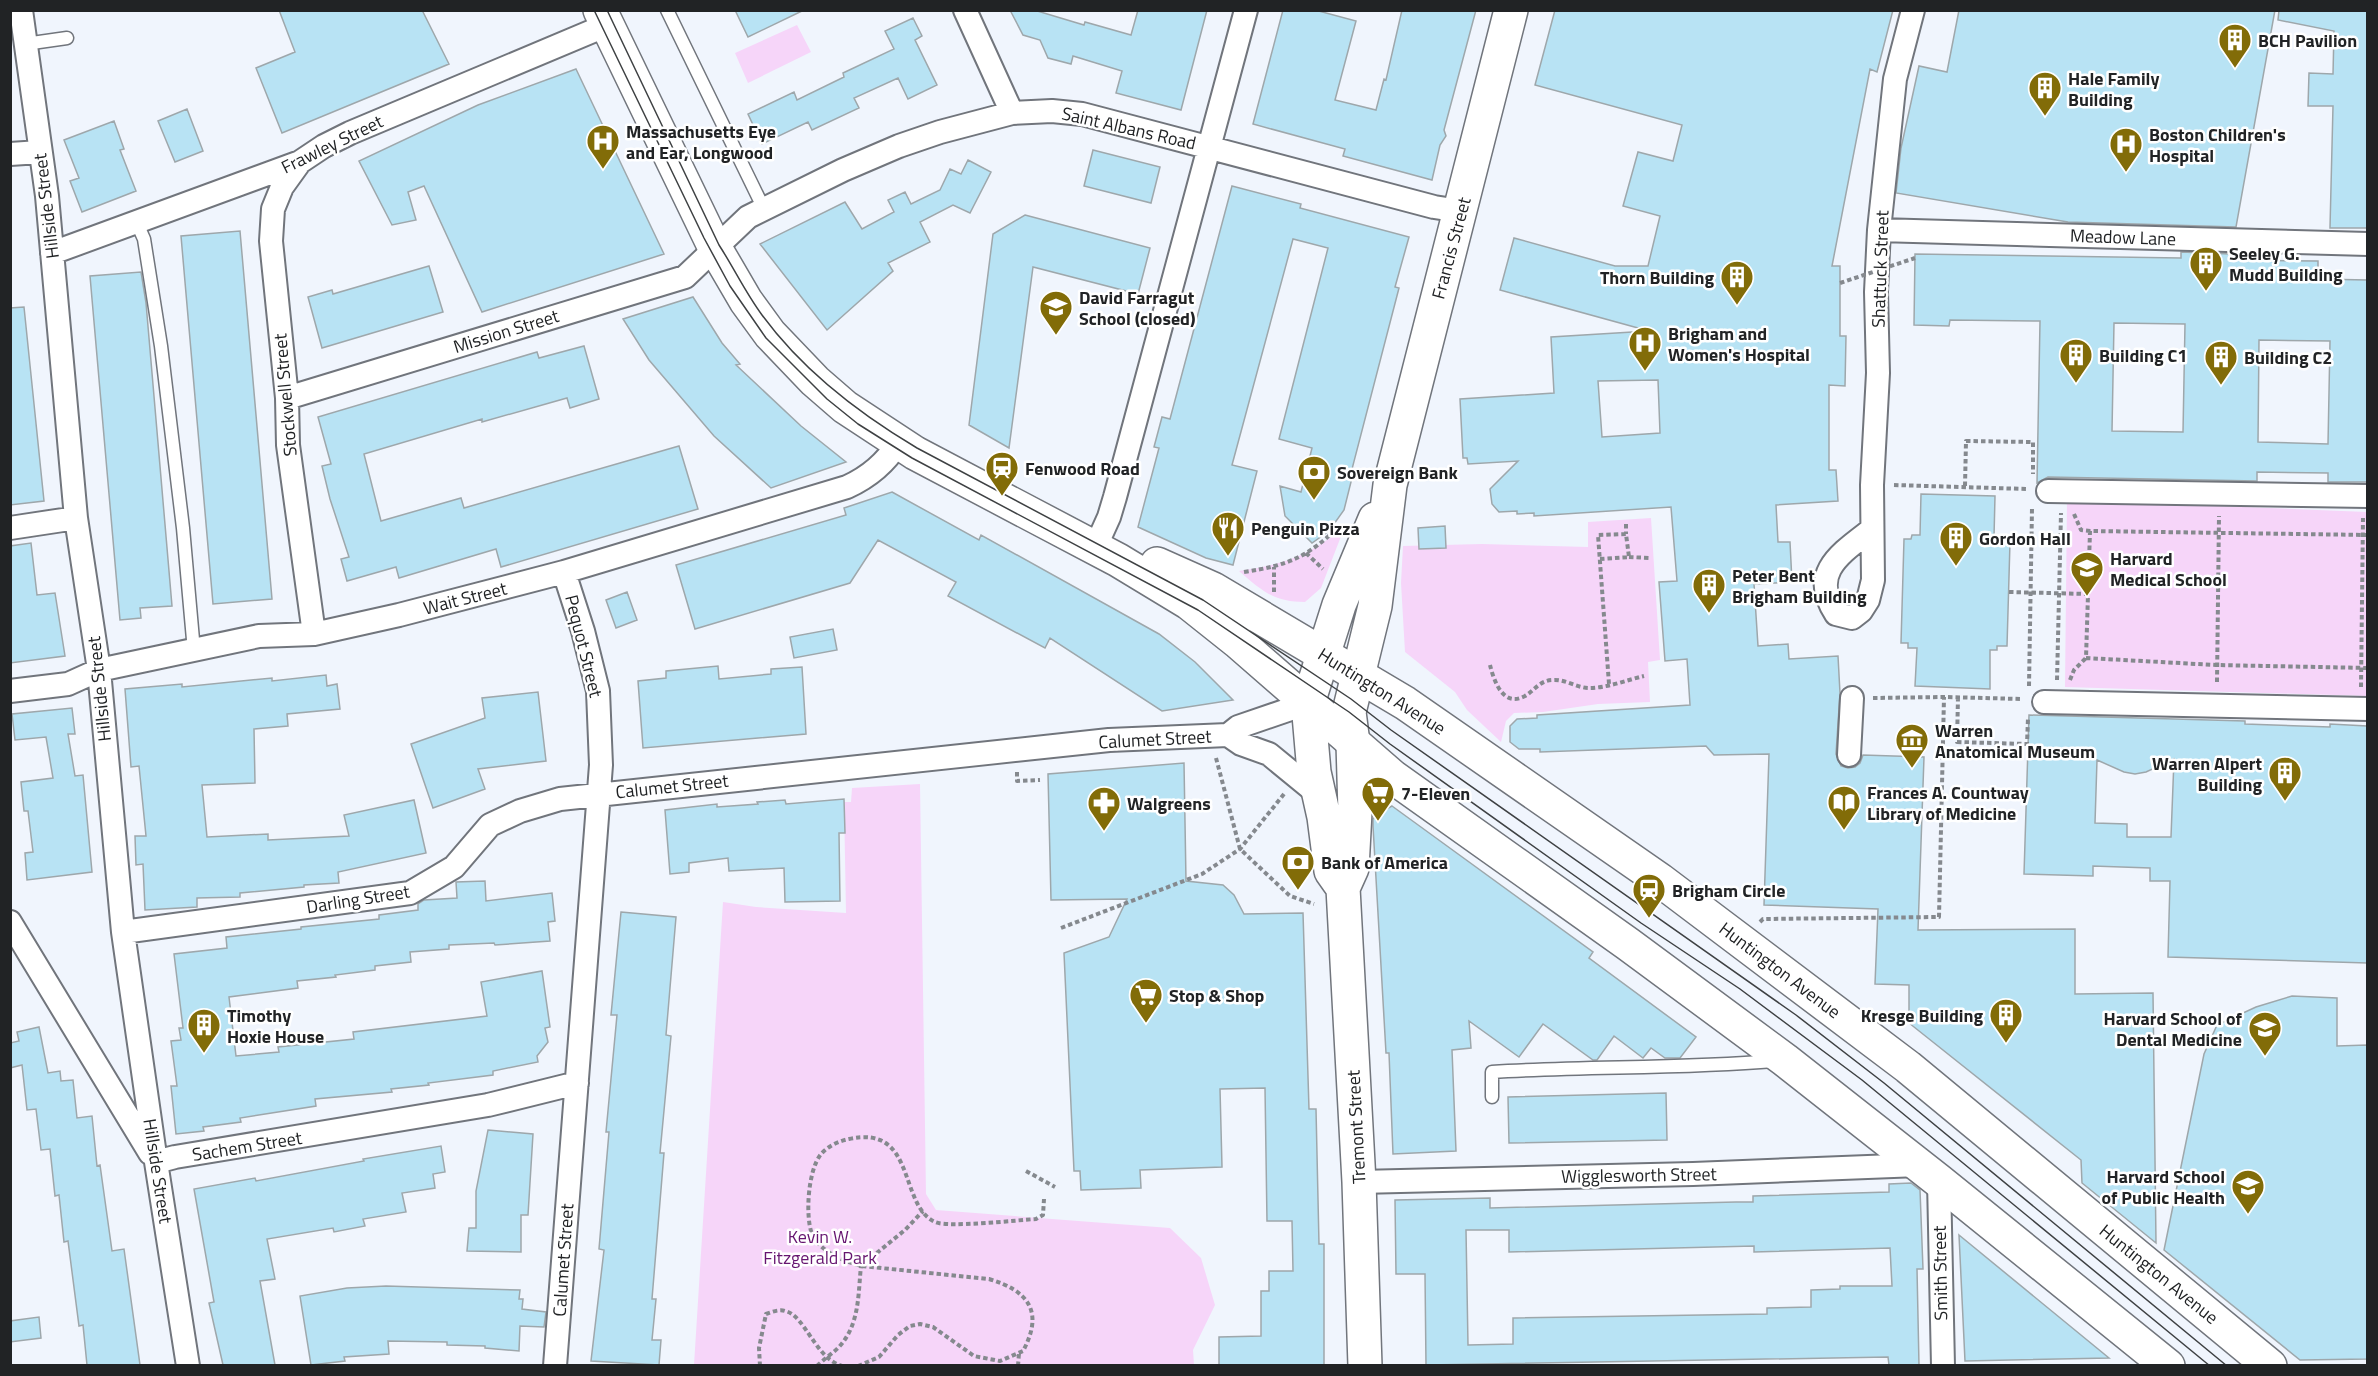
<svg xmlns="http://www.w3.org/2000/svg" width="2378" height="1376" viewBox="0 0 2378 1376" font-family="'Titillium Web',sans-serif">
<rect width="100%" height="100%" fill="#f0f5fd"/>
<path fill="#f6d5f9" d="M797,25L811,52L748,83L735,53Z
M2067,500L2367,512V696L2065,687Z
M1651,518L1660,660L1648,662L1650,702L1598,704L1543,712L1514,713L1506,721L1501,742L1467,710L1455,692L1405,652L1401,583L1403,546L1482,544L1588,547V522Z
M1345,526L1321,588L1305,602C1274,602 1262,591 1239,571C1283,565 1311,555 1345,526Z
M920,784L926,1194L936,1210L1170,1228L1201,1258L1215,1305L1193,1350L1194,1365H694L723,902L756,907L846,913L844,802H851L852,788Z"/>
<path fill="#b8e3f4" stroke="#9ea7ab" stroke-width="1.5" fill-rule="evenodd" d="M279,10H422L449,64L282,133L256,68L295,52Z
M735,10H804L748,37Z
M1010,10H1034L1084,25L1085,22L1131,35L1138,10H1207L1181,110L1116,93L1122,71L1073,56L1071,64L1048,58L1040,40L1023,35Z
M1283,10H1315L1356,21L1335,100L1376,110L1384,79L1386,80L1402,10H1476L1444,130L1446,136L1440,145L1432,180L1343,156L1345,149L1253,124Z
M1555,10H1893L1877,72L1870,69L1832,266H1840V336H1846L1845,386L1829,385V470H1836L1838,501L1776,505L1778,542H1790L1792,582L1754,584L1758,646L1788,644L1789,659L1838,656L1840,693L1836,754L1841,766L1848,768L1855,767L1860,763L1863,755L1924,757L1918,930L2075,929V994L2153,993L2156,1243L2082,1183L2081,1160L1909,1023V985L1875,984L1878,909L1764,905L1769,754L1714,755L1706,746L1540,752V749H1519L1510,742V726L1517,719L1537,718V715L1690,705L1687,659L1665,661L1659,582L1677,581L1671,507L1534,516V513L1517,514V511L1499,512L1492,504L1490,489L1518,461L1468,464L1467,458H1463L1460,399L1554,393L1551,337L1649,331L1500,290L1514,238L1615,266H1648L1660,216L1623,206L1638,152L1673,161L1682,125L1535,85ZM1658,380L1660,433L1602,437L1598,381Z
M1959,10H2275L2236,227L2068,222L1896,193L1901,148L1919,66L1947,72Z
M2279,10H2367V228H2330L2333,106H2308L2309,73L2333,74L2334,31L2278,20Z
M913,18L922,36L915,40L937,85L908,99L898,78L854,98L859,108L812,130L808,122L762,144L748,114L794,92L797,100L844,77L843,73L894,49L885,31Z
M576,69L664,254L482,312L424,186L408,192L416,220L392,225L359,161L478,105Z
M187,109L203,151L175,162L158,121Z
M114,121L124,149L120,150L136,191L82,212L70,181L79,178L64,140Z
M1093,150L1160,167L1151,203L1084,186Z
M968,160L991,172L970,213L953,205L920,222L930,242L888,263L893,271L827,330L760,244L845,202L862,229L894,212L888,200L905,192L911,204L940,190L950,169L961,174Z
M1232,186L1301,204L1300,208L1409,237L1395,287L1399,288L1352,469L1354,470L1344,510L1329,531L1312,543L1285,516L1280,486L1301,492L1312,448L1279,439L1328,248L1293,239L1232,465L1257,471L1233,565L1206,558L1138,527L1159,448L1154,447L1162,417L1170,419Z
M1025,215L1150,248L1138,294L1033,267L1009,448L969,425L993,234Z
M240,231L272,599L213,604L181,236Z
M2181,252L2231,254L2230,260L2318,261V279L2367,280V482H2328V473L2257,472V481L2048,477L2037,483L2040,321L1950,320L1949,326L1914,325L1915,254L2181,258ZM2114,323L2185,324L2183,432L2112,431ZM2259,340L2330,341L2328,444L2258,442Z
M429,266L443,312L322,348L308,297L332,290L333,294Z
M141,272L146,303L172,606L140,608L141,618L120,620L90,276Z
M693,297L722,343L740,364L736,365L801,426L846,462L771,488L714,436L649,360L623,319Z
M24,307L44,501L10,505V308Z
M584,346L599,399L570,408L567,398L482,422V419L364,454L381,521L461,498L464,508L679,446L698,509L501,567L496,549L399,578L396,567L347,581L341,559L349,557L330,499L322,466L331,464L318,417L537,352L539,358Z
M892,492L979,540L981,535L1159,634L1195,662L1233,700L1162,711L1050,638L1045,648L948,596L956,582L878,540L850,583L695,629L676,565L846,515L844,508Z
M1921,494L1995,496L1994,537L2000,538V542H2010L2007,646H1997V650H1990V689L1915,686L1917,648H1908V643H1901L1904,539H1911L1912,535H1920Z
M1445,526L1446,548L1419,549L1418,528Z
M31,543L37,595L55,593L65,656L10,663V546Z
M627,592L637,620L616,628L606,600Z
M833,629L837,650L794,658L790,637Z
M718,666L719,679L771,674V669L802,667L806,734L643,748L638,681L666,678V671Z
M326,675L327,686L337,684L340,709L287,714L288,726L254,729L255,783L202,785L207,837L268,834V840L349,836L344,815L414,800L426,853L338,872L339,883L304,885V887L240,893V897L197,898V907L145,910L143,864L136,865L135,836H146L139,766L131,767L125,689L182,684V687L272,678V681Z
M538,692L546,761L478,769L485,789L433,808L411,744L485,718L482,698Z
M72,708L75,734H68L75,776L83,775L92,872L27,880L25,853L33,852L28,811H24L21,782L53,778L46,737L15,740L12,714Z
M2029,715L2245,721V724L2330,727V724L2367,726V963L2168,957L2170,881H2150V868L2093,866V876L2024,874ZM2174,759L2171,837H2127V824L2095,823L2097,760L2124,772L2135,774L2146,772Z
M1184,763L1186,881L1223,885L1234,895L1244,914L1303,913L1309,1109H1316L1319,1244H1324V1365H1219V1337L1261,1336V1291H1269V1271H1293L1292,1221H1267L1265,1088L1220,1089L1222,1167L1140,1170L1141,1188L1081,1190L1080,1171H1074L1064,953L1109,937L1127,899L1051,900L1048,774Z
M844,799L845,833H839L840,901L785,902L784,868L729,871L728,858L689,863V872L670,874L665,810L717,804V807L758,804L757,802L785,800L786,804Z
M1392,806L1593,952L1589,958L1696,1037L1680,1058H1665L1651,1048L1643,1058L1614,1036L1597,1060H1593L1543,1024L1519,1057L1469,1021L1471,1048L1452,1050L1456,1151L1393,1154L1389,1053H1386L1373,826V819L1377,814Z
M485,881L486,901L552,893L555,921L548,922L550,941L495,945L494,943L449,945V949L410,952L411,962L375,966V970L335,975L336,977L297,981L298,988L229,997L236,1056L279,1052L278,1047L354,1039L353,1032L487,1016L481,982L542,971L550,1027L545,1028L548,1042L537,1056L538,1062L493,1071V1075L428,1083L429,1085L391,1089L392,1092L315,1099L316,1106L240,1118L241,1122L203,1127L204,1131L176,1134L171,1086H177L171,1041L181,1040L179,1028H183L174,954L227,948L226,937L301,929V927L379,919V915L418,910V904L424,900L457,898L456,882Z
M621,912L676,917L666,1035L671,1036L660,1153H664L652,1299H656L652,1340H661L659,1365L591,1361L604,1250L599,1249L609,1132H606L617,1015H611Z
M2292,996L2337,998V1046L2367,1045V1359L2300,1360L2164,1250L2204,1054L2217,1025L2256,1007Z
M39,1027L48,1073L60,1071L61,1081L73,1080L77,1118L92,1116L97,1166L100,1165L112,1251L124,1249L140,1365H87L83,1325L79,1326L68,1241L64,1242L59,1195L55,1196L50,1149L41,1150L36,1109L27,1110L22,1065L10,1068V1043L19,1041L17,1032Z
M1666,1093L1667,1140L1509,1143L1508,1097Z
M488,1130L533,1134L528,1215H521V1252L467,1251L469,1228H476V1191Z
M441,1146L445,1172L433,1174L435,1188L402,1193L406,1212L363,1219L365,1226L334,1232L333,1228L267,1239L275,1279L260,1281L275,1365H223L209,1303L214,1302L194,1189L255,1178L256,1181L364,1161L363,1159Z
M1911,1183L1920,1190L1923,1269H1917L1919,1365H1889L1888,1357L1426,1365L1425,1274H1396L1395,1200L1490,1198V1208L1736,1202H1753V1196L1889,1192V1184ZM1466,1230H1509V1252L1754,1246V1252L1890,1248L1892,1286H1840V1289L1811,1290V1307L1767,1308V1314L1513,1318V1344L1468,1345Z
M1959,1235L2109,1358L1965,1361Z
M386,1286L520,1290L519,1299H523L522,1309L546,1312L544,1327L520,1326L519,1351L485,1348V1346L447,1345V1342L388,1341L389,1354L344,1357L345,1361L311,1365L300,1296L347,1288Z
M39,1317L41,1338L10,1342V1321Z"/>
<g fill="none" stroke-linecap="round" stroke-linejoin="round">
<g stroke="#71757c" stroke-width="15">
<path id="lane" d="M667,10L764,209
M25,44L67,38
M136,221L144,239L161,346L183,528L194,651
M1492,1097V1072C1586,1066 1680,1069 1774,1061"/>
</g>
<g stroke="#71757c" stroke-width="26">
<path id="street" d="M21,10L47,196L76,518L99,670L123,932L156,1162L188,1366
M965,10L1012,113
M10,154L40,152
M300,162L282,187L273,209L271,241L287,398L288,445L314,634
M1879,230L2368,244
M52,253L300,162L324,146L350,133L607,25
M287,398L685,277L748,217L843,170L899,146L940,132L1012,113L1052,111L1082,114L1434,207L1460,211
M2048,491L2368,496
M10,528L76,518
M1871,530C1840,554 1809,573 1836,614L1852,618L1861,611L1868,600L1873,580L1872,485L1878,373L1876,292L1879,230L1895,79L1913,10
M1095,548L1109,517L1115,497L1246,10
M10,691L68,684L99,670L259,636L314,634L399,615L564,572L847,487C869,477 885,464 898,443
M2044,702L2368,709
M1228,735L1241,744L1269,754L1319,795
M1849,755L1852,698
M10,922L150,1153
M123,932L410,893L454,867L490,825L520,811L560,799L1109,740L1228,735L1238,727L1308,703
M156,1162L175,1157L488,1105L577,1083
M1939,1181L1943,1366
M1359,1182L1693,1174L1919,1165
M555,1366L601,765L598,691L583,631L564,572"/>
</g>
<g stroke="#71757c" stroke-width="36">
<path id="secondary" d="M1343,888L1331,871L1324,817L1314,772L1308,703L1339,605L1375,519
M1365,1366L1359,1182L1343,888L1352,868L1355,812L1353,743L1349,712L1375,606L1390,485L1511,10"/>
</g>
<g stroke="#71757c" stroke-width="36">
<path id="primary" d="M600,10L715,248L746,301L770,334L815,381L845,407L915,453L1118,560L1189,603L1238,642L1393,777L1628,944L1785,1060L1939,1181L2168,1366
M1157,564L1213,589L1405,703L1660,880L1908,1067L2270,1366"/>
</g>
<path stroke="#85898e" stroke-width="4" stroke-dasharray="4.5 3" stroke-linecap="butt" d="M1894,485L2027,489
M1965,486L1966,441L2033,442V474
M2074,514L2081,530L2090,531
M1626,524V534
M2368,535L2090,531L2086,658L2216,665L2368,668
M1306,553L1323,569
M1629,557L1649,558
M1600,559L1629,557L1626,534L1598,535L1609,684
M1244,572C1290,565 1307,557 1341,525
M1274,592V567
M2009,592L2088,594
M1490,665C1494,681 1503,708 1525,696C1535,690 1540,680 1553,680C1565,679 1577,688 1589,688C1607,688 1627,680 1644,676
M2057,680L2061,513
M2070,680L2074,670L2086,658
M2217,682L2219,516
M2029,686L2032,508
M2361,687L2363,518
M1958,697L1957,742L2027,744L2028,718
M1873,698L1944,697L2022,699
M1216,758L1240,849L1290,896L1314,904
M1017,772V781L1040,780
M1760,922L1763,919L1939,917L1944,697
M1061,928L1202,874L1240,849L1284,794
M1026,1171L1055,1187
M760,1366L759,1348L766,1314C772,1312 779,1309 785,1311C805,1315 815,1358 842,1366
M817,1366C824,1359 833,1353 839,1347C860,1324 858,1294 861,1266L905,1230L923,1211
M858,1366L879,1357L898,1335L910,1326L920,1324L933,1327L974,1356L1000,1361L1023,1351C1044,1312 1029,1291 989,1279L861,1266C844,1261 820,1252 812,1234C805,1216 808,1170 821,1154C828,1146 839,1141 849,1139C917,1124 898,1205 935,1222C948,1228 1018,1220 1036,1219L1043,1215L1044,1199
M1018,1366L1019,1353"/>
<use href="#lane" stroke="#fff" stroke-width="12"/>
<use href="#street" stroke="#fff" stroke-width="22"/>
<use href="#secondary" stroke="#fff" stroke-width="33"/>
<use href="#primary" stroke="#fff" stroke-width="33"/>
<path stroke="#3e4143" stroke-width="1.5" d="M594,10L704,238L730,286L766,338L827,399L858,424L912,458L1198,610L1349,712L1390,744L1641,923L1740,989L1862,1080L2210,1366
M607,10L719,245C734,268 745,292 762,315C803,371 858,413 917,448L1203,600L1351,699L1391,730L1796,1015L1884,1083L2227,1366"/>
<path stroke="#85898e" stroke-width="4" stroke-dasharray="4.5 3" stroke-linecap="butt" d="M1840,283L1915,258"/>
</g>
<defs>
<g id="building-pin" transform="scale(1.725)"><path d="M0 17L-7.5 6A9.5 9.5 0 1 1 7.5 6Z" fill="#826c08" stroke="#fff"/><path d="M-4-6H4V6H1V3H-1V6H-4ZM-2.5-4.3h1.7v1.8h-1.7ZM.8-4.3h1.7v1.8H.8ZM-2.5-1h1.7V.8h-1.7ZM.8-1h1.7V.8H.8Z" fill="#fff"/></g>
<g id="hospital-pin" transform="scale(1.725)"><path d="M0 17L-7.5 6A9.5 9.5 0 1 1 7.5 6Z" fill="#826c08" stroke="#fff"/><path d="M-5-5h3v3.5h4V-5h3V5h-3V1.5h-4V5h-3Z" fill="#fff"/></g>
<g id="school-pin" transform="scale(1.725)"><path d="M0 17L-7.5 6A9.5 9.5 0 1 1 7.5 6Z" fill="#826c08" stroke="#fff"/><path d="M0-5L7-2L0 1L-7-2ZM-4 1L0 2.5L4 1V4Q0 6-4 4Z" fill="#fff"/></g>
<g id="station-pin" transform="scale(1.725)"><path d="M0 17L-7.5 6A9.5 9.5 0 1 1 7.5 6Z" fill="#826c08" stroke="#fff"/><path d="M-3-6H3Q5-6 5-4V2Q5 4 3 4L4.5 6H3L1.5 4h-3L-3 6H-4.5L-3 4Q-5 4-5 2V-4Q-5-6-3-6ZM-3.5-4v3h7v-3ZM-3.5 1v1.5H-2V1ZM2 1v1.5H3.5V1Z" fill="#fff"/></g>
<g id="bank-pin" transform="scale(1.725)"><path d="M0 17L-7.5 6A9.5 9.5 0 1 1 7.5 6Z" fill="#826c08" stroke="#fff"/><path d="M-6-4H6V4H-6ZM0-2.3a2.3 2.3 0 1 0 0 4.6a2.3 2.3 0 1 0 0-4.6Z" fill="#fff"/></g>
<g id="restaurant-pin" transform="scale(1.725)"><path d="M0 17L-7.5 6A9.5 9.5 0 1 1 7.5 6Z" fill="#826c08" stroke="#fff"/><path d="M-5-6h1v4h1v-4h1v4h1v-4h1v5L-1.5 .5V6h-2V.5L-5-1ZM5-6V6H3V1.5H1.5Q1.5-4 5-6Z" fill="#fff"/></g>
<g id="university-pin" transform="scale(1.725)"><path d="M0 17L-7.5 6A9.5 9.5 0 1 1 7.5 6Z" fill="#826c08" stroke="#fff"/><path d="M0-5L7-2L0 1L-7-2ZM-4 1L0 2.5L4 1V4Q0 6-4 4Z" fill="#fff"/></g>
<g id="museum-pin" transform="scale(1.725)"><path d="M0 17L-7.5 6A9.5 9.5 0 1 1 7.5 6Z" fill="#826c08" stroke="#fff"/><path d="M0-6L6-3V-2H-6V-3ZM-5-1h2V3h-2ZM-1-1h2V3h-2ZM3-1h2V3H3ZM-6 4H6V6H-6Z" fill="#fff"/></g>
<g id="supermarket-pin" transform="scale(1.725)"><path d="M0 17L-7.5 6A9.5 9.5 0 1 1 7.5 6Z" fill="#826c08" stroke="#fff"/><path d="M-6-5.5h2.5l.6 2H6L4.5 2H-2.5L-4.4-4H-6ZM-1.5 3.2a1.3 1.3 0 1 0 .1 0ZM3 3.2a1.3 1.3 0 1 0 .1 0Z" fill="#fff"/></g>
<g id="library-pin" transform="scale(1.725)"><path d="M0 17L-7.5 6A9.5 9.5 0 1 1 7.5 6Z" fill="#826c08" stroke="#fff"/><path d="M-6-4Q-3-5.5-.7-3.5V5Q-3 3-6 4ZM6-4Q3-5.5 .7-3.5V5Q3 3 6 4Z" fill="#fff"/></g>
<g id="pharmacy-pin" transform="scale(1.725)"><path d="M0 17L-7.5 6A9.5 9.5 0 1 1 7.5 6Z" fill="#826c08" stroke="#fff"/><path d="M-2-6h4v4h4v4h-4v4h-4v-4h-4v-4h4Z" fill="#fff"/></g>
</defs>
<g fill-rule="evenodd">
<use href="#building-pin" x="2235" y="40"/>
<use href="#building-pin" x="2045" y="88"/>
<use href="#hospital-pin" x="603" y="141"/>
<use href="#hospital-pin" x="2126" y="144"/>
<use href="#building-pin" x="2206" y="263"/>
<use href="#building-pin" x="1737" y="277"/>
<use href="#school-pin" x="1056" y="307"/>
<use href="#hospital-pin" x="1645" y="343"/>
<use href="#building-pin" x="2076" y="355"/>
<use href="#building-pin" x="2221" y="357"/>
<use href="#station-pin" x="1002" y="468"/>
<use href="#bank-pin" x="1314" y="472"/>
<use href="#restaurant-pin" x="1228" y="528"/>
<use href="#building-pin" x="1956" y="538"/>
<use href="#university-pin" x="2087" y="568"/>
<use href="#building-pin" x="1709" y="585"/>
<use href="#museum-pin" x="1912" y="740"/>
<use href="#building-pin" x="2285" y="773"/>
<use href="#supermarket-pin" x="1378" y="793"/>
<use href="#library-pin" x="1844" y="802"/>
<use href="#pharmacy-pin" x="1104" y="803"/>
<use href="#bank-pin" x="1298" y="862"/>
<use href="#station-pin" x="1649" y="890"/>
<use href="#supermarket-pin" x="1146" y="995"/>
<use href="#building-pin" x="2006" y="1015"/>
<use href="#building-pin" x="204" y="1025"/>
<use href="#university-pin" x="2265" y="1028"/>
<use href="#university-pin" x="2248" y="1186"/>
</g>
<g text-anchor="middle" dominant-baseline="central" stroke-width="5" stroke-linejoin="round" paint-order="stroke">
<g font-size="18" font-weight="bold" fill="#212325" stroke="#fff" text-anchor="start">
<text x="2258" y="40">BCH Pavilion</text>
<text x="2068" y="78">Hale Family<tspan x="2068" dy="21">Building</tspan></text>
<text x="626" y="131">Massachusetts Eye<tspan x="626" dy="21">and Ear, Longwood</tspan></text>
<text x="2149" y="134">Boston Children's<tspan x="2149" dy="21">Hospital</tspan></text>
<text x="2229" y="253">Seeley G.<tspan x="2229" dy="21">Mudd Building</tspan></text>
<text x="1714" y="277" text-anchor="end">Thorn Building</text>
<text x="1079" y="297">David Farragut<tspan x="1079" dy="21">School (closed)</tspan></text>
<text x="1668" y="333">Brigham and<tspan x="1668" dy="21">Women's Hospital</tspan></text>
<text x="2099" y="355">Building C1</text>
<text x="2244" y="357">Building C2</text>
<text x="1025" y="468">Fenwood Road</text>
<text x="1337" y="472">Sovereign Bank</text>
<text x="1251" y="528">Penguin Pizza</text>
<text x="1979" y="538">Gordon Hall</text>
<text x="2110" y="558">Harvard<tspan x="2110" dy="21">Medical School</tspan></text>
<text x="1732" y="575">Peter Bent<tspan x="1732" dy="21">Brigham Building</tspan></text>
<text x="1935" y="730">Warren<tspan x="1935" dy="21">Anatomical Museum</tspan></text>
<text x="2262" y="763" text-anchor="end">Warren Alpert<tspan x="2262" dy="21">Building</tspan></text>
<text x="1867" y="792">Frances A. Countway<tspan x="1867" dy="21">Library of Medicine</tspan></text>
<text x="1401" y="793">7-Eleven</text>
<text x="1127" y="803">Walgreens</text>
<text x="1321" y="862">Bank of America</text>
<text x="1672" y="890">Brigham Circle</text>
<text x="1169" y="995">Stop &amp; Shop</text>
<text x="227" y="1015">Timothy<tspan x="227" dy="21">Hoxie House</tspan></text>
<text x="1983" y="1015" text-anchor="end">Kresge Building</text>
<text x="2242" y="1018" text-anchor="end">Harvard School of<tspan x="2242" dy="21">Dental Medicine</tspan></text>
<text x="2225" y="1176" text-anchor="end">Harvard School<tspan x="2225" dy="21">of Public Health</tspan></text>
</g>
<g font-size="18" fill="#212325" stroke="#fff">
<text transform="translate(1129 128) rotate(13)">Saint Albans Road</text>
<text transform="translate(332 144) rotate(-26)">Frawley Street</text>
<text transform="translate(46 206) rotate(-97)">Hillside Street</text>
<text transform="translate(2123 237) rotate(2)">Meadow Lane</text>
<text transform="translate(1451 248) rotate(-75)">Francis Street</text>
<text transform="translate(1880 269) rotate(-88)">Shattuck Street</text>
<text transform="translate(506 331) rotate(-17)">Mission Street</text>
<text transform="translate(285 395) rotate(-95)">Stockwell Street</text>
<text transform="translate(465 598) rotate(-14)">Wait Street</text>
<text transform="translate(584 646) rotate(76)">Pequot Street</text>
<text transform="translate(99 689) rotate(-96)">Hillside Street</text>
<text transform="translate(1382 691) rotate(32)">Huntington Avenue</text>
<text transform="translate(1155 739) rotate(-3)">Calumet Street</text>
<text transform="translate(672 786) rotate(-6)">Calumet Street</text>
<text transform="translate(358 899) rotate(-9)">Darling Street</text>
<text transform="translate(1780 970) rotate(37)">Huntington Avenue</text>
<text transform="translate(1356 1127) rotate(-93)">Tremont Street</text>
<text transform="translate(247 1146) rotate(-9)">Sachem Street</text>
<text transform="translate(158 1171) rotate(81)">Hillside Street</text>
<text transform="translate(1639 1175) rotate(-1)">Wigglesworth Street</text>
<text transform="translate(563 1260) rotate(-86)">Calumet Street</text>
<text transform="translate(1940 1273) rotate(-91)">Smith Street</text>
<text transform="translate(2159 1274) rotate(39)">Huntington Avenue</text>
</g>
<g font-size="18" fill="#661570" stroke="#fff">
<text x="820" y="1236">Kevin W.<tspan x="820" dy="21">Fitzgerald Park</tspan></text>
</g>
</g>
<rect width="2378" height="1376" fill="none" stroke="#212325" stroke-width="24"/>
</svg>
